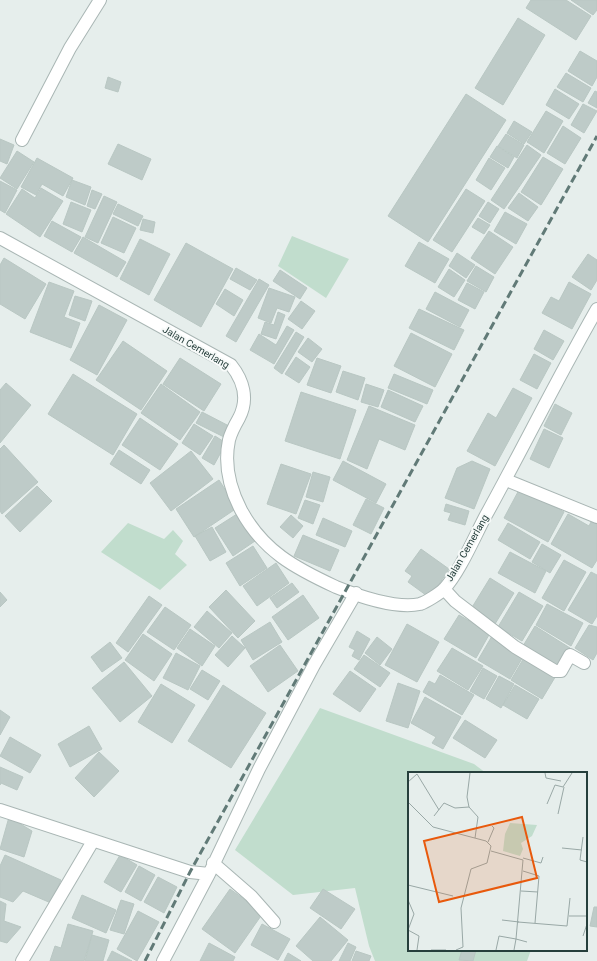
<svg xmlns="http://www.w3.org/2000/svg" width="597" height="961" viewBox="0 0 597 961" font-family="Roboto,sans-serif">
<rect width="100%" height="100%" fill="#e6eeec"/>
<path fill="#c1ddcd" d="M292,236L349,259L326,298L278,266Z
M128,523L164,539L173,530L183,541L175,554L187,565L160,590L101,552Z
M320,708L474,764L486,773H409V950H531L527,961H375L369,946L355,888L293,895L235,850Z"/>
<path fill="#becbc8" stroke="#b9c7c3" d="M531,0H566L591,16L576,40L526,8Z
M571,0H597V10L593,15Z
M518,18L545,35L503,105L475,88Z
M580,51L597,61V77L592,86L568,71Z
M566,73L591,88L583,102L557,87Z
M108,77L121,82L118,92L105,88Z
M555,89L579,104L569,119L546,105Z
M595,91L597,92V108L588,103Z
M466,94L506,120L428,242L388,216Z
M583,104L597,111L584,133L571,125Z
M546,111L563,121L544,153L527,142Z
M514,121L532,132L524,144L507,133Z
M563,126L581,138L565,164L547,153Z
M506,134L524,145L517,158L498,146Z
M0,139L14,145L7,164L0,161Z
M118,144L151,159L142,180L108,164Z
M527,145L541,155L504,209L491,200Z
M497,146L514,157L508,168L490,157Z
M17,151L34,162L17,189L0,178Z
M543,157L563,169L541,205L521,192Z
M37,158L73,178L63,196L42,184L36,195L21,187Z
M489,158L505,168L491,190L476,180Z
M72,180L91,187L85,205L66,197Z
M0,181L17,190L5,213L0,210Z
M41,188L63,201L40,237L6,214L22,189L35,198Z
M466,189L485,201L452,252L433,240Z
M92,190L102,194L95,209L87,206Z
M519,193L538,207L528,221L508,208Z
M104,196L117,202L98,243L85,237Z
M71,202L91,210L82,232L63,224Z
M488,202L499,209L490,223L479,216Z
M118,204L143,216L138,226L113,214Z
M505,212L527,224L516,244L494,231Z
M113,217L136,228L124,253L101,243Z
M478,218L490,225L484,234L472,227Z
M143,219L155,222L153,233L140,230Z
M52,221L81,237L72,252L44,236Z
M489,231L513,247L495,274L471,258Z
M83,237L126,262L117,277L74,253Z
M140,239L170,254L149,295L120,279Z
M419,242L449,259L435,283L405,266Z
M186,243L233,269L201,327L154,300Z
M457,253L475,265L466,278L449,266Z
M588,254L597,260V280L591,290L572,277Z
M4,258L46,284L25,319L0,304V265Z
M476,266L494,277L486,292L467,281Z
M236,268L257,280L250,290L230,279Z
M449,269L465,280L454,297L438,287Z
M280,270L307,288L300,299L273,281Z
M259,279L269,285L236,342L226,336Z
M49,282L74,291L64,317L80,323L71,348L30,332Z
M569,282L591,294L572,329L542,313L551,297L559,301Z
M467,283L484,292L475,309L458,300Z
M269,288L295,297L289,312L277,308L271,323L258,318Z
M225,289L243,300L234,316L216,304Z
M435,292L469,310L460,327L426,309Z
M75,296L92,301L85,321L69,315Z
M301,301L315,311L302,329L288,319Z
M99,305L127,320L97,375L70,360Z
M419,309L464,330L454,350L409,328Z
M278,312L285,315L276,339L261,334L265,322L274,325Z
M287,326L294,330L274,364L250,350L259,334L276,345Z
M544,330L564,341L553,360L534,349Z
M296,332L304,337L282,374L274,368Z
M411,333L452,354L435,387L394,366Z
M308,338L322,349L312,362L298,352Z
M123,341L167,371L141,410L96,380Z
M534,354L551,363L537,389L520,380Z
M296,357L310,367L299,383L285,374Z
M180,358L221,384L204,411L163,384Z
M317,358L341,366L331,393L307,385Z
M343,371L365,378L358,400L336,392Z
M73,374L137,414L113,455L48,414Z
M394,374L433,390L427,404L388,388Z
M6,383L31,405L0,443V390Z
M161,384L200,412L180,440L141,413Z
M366,384L384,390L378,407L361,402Z
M513,388L532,398L495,466L467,451L488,413L496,418Z
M388,390L423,406L415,422L381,407Z
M301,392L356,410L340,459L285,441Z
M555,404L572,413L561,435L544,426Z
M369,406L415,425L405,450L379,439L367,469L347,460Z
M202,412L229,426L224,437L196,423Z
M140,418L178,444L160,470L122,445Z
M194,424L213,436L200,455L182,443Z
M544,429L563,438L549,468L530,459Z
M215,436L226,443L214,465L202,458Z
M4,445L38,482L2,514L0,511V449Z
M119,450L150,470L141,484L110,464Z
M191,451L213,479L171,511L150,483Z
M343,461L386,484L376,503L333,480Z
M472,461L490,469L474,509L445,498L457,468Z
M281,464L311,474L296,514L267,504Z
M313,472L330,477L323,502L306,497Z
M219,480L237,508L194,537L176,509Z
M37,486L52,501L20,532L5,516Z
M520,488L564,512L548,542L504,518Z
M366,499L384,508L371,534L353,525Z
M305,500L320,505L313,524L298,518Z
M446,504L469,511L465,525L448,520L451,513L444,511Z
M237,514L255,541L233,556L215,528Z
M568,514L589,526L592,520L597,523V560L592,568L551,544Z
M291,515L303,526L293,538L280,527Z
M323,518L352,531L345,547L316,535Z
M508,523L540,542L530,559L498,540Z
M212,527L226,552L210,561L195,536Z
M303,535L339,550L330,571L294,556Z
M542,544L561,555L550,573L532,562Z
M253,546L267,568L240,586L226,563Z
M421,549L449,569L430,598L408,582L412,576L405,571Z
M510,552L546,571L535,593L498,573Z
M564,560L586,572L564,611L542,598Z
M276,563L289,583L257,606L243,586Z
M591,572L597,575V616L592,624L568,610Z
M490,578L514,593L495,624L471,609Z
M292,583L299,592L277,608L270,598Z
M226,590L255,621L238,638L209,607Z
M0,592L7,600L0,607Z
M519,592L543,606L522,641L498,627Z
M303,595L319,618L288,640L272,617Z
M149,596L162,605L128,652L116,643Z
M547,604L583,623L571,646L536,625Z
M165,607L191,625L174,650L147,632Z
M207,611L232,633L219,648L194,627Z
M459,615L490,633L476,658L444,639Z
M270,622L282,642L253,660L241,640Z
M407,624L439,642L417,682L385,665Z
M589,625L597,627V653L593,660L575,648Z
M535,626L570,648L558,668L523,646Z
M190,629L215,646L202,666L177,648Z
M357,631L370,639L359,660L352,656L355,650L349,647Z
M143,634L172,654L154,681L125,660Z
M232,636L245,648L228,667L215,655Z
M492,636L524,655L510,679L478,660Z
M377,637L392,649L380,665L365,653Z
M110,642L122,658L102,672L91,657Z
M280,645L298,671L268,692L250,666Z
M452,648L483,666L468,690L437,671Z
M176,653L200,666L188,690L163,678Z
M364,655L390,673L380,687L354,669Z
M525,656L557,674L542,699L511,680Z
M124,662L152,696L120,722L92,688Z
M483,668L497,676L484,699L470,691Z
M202,670L220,681L208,700L190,689Z
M350,671L376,689L360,712L333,694Z
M440,675L474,695L462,715L423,692L429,681L435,684Z
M499,676L514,684L501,708L486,699Z
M398,683L420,691L408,728L386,721Z
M161,684L195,705L172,743L138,722Z
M223,685L266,713L231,768L188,741Z
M515,685L539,699L527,719L503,705Z
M425,697L461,717L443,749L432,743L436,737L411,723Z
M0,710L10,717L0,735Z
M465,720L497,740L485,758L453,738Z
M89,726L102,749L70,767L58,744Z
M10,737L41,755L30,773L0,756Z
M99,752L119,771L94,797L75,778Z
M0,767L23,777L17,790L1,783L0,785Z
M9,817L32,831L24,857L0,849Z
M5,855L61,880L51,903L23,891L13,902L0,897V866Z
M120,855L137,865L121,892L104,882Z
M139,866L155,875L141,901L125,892Z
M158,877L177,887L164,913L144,902Z
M230,889L263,913L235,953L202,929Z
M323,889L355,909L341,929L310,908Z
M82,895L116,910L106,933L72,918Z
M121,900L134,904L124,934L110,930Z
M0,901L6,904L4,921L21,927L7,943L0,941Z
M594,907H597V927L590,926Z
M138,911L159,922L137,961L117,949Z
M320,917L348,940L331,961H313L296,946Z
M68,924L93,931L84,961H50L55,946L61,948Z
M262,924L290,939L278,960L251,945Z
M92,935L109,940L103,961H85Z
M209,943L235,957L233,961H200Z
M348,943L356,947L350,961H339Z
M462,950H476L473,961L459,960Z
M112,951L132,961H107Z
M356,951L371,956L369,961H352Z
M288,953L301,961H284Z"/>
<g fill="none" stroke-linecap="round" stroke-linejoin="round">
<g stroke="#a9b6b4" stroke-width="14">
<path id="minor" d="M22,140L70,48L100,0
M0,238L231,365C243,380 249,399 239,418C235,425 231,432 229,440C224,464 230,489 241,510C263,551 295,568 336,587C358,596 396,609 420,604C426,602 439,594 444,589C459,573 474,538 485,517C523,448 558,377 597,309
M506,480L597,517
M444,589L455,601L515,647L555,671H561L570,655L584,663
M0,810L190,872L209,874L259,769L314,665L356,593
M213,863L251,896L274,922
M22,961L93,841
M163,961L209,874"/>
</g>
<use href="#minor" stroke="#fff" stroke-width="12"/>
<path stroke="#617a77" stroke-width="3" stroke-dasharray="8 4" stroke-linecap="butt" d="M145,961L190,872L597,136"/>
</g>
<g text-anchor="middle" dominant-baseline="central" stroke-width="4" stroke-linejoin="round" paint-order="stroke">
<g font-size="10" fill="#263f3c" stroke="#f7faf9">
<text transform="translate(196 347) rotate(30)">Jalan Cemerlang</text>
<text transform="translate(467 548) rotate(-60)">Jalan Cemerlang</text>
</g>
</g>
<g transform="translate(408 772)">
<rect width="179" height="179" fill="#e6eeec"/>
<path d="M102,51L129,53L124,64L113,71L115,77L112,84L95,79L97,62Z" fill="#c1ddcd"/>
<path fill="none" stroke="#99a8a6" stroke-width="1" d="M62,1L59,25L61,35L70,45L67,66M137,1L138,6L153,9M0,10L9,2L31,38M0,30L25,55L78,69L83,74L79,91L63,97L53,136L55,175L48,178M139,32L147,13L155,15L164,1M150,42L156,15M26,44L36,31L47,36L61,35M175,65L172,88L179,90M80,70L86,56L84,54M154,76L174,78M83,79L115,88L108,167L91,164L88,178M115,86L133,91L135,85M115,99L131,104L127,151M0,113L45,124M113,119L130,120M0,128L6,142L0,158M161,144H179M94,148L111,150M110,150L159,154L162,126M0,158L11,164L9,178M175,164L179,152M23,178H38M106,178L108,167L119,170"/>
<path fill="#e8590c" fill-opacity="0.15" stroke="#e8590c" stroke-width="2" d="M114,45L129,106L31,130L16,69Z"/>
<rect width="179" height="179" fill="none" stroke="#263f3c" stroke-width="2"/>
</g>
</svg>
